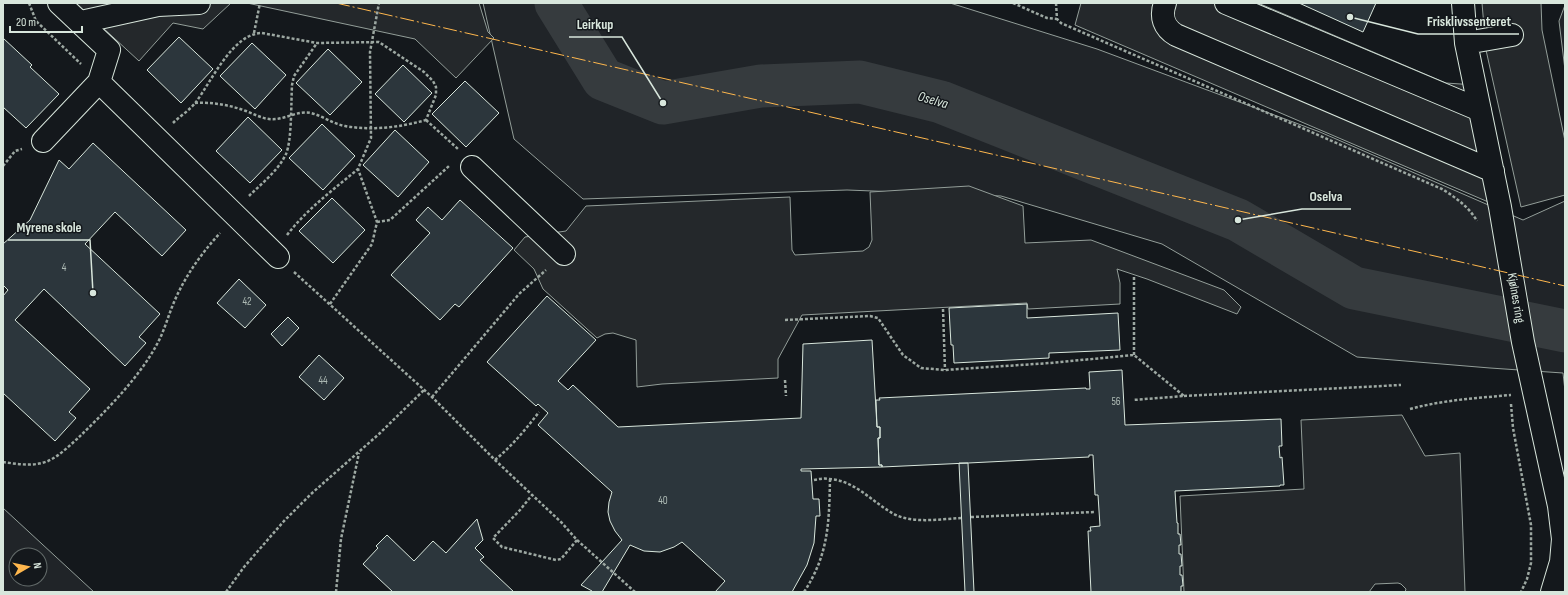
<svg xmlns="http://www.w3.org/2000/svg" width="1568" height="595" viewBox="0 0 1568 595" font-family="'Sofia Sans Condensed',sans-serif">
<rect width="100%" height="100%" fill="#14181c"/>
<path fill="#202428" stroke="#939e99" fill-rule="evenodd" d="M483,3H950L1097,49L1320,132L1523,220L1565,201V391L1563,373L1490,368L1357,357L1162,244L1001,196L847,190L583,199L514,139Z
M1565,5V70L1559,21Z
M3,508L94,592H3ZM16,555H40V579H16Z"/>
<path fill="#24282b" stroke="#939e99" d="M76,3H231L203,29L173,23L139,61Z
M247,3H479L488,32L494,38L456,78L415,39Z
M1081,3H1258L1446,83L1475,85L1500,207L1075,25Z
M1482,3H1541L1542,30L1565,141V195L1521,207L1486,50Z
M969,186L1023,206L1025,243L1091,240L1224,290L1241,307L1237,314L1147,279L1117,269L1120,283V304L1028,309L1027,303L802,315L778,359V378L662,384L637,387L636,340L613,333L605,334L597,338L543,289L534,269L514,250L525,237L566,231L586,206L790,197L792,250L795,255L863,251L869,247L872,240L870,192Z
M1402,415L1425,456L1460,453L1465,592H1405L1406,589L1401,584L1398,583L1375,584L1369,592H1184L1180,496L1304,489L1301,420Z"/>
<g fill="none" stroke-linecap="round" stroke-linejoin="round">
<path stroke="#363b3e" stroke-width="43" d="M556,3L603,79L663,103L761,86L860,82L941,102L1238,220L1354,288L1565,331"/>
</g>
<path fill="#2c363c" stroke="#d8e6dc" d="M1299,3H1376L1363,32Z
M179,37L213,69L181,103L147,70Z
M3,38L32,65L30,67L59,94L26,128L3,107Z
M252,43L286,75L255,109L220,76Z
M328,49L362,82L330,115L296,83Z
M403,65L432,93L404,122L375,94Z
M465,81L499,113L466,147L432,114Z
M248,117L282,150L250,183L216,151Z
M322,124L355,156L323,190L289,158Z
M395,130L429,162L398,197L363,165Z
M93,143L186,230L162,256L115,212L85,244L160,314L139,337L146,343L125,366L44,289L15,320L90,389L69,412L76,418L55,441L3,393V296L8,290L3,285V244L30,220L59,160L69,169Z
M332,198L365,230L333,263L299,231Z
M460,200L513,248L459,307L455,304L440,320L391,275L430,233L416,220L428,207L442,220Z
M239,279L266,305L245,328L217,303Z
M547,296L596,340L558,381L568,390L573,385L618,427L801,418L803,344L872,340L877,427H880V438H878L879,465H882V467L801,469V471H811L813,499H819L820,516H816L814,543L807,565L792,592H715L725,581L682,542L674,547L660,552L644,551L630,545L602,592H591L592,591L581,585L622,540L615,531L610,521L608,512L609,502L612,492L538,425L548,413L538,404L536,406L487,362Z
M1027,304V318L1118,313L1120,350L1049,353V358L954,363L953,345H951L949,308Z
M288,317L299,328L282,346L271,334Z
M319,355L344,378L324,400L299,377Z
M1122,370L1125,425L1281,419L1282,446H1279L1280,458L1282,457L1284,485H1280V486L1175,491L1177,523H1178V534H1180L1181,545H1179V554H1181L1182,566H1180V575H1182L1183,586H1181V592H1091L1088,531H1091L1090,527L1100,526L1098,495H1095L1093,455H1089V457L968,463L882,467V465H879L878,438H880V427H877L876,400H880L879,398L1086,388V389H1090L1089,372Z
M959,463H968L974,592H965Z
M477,519L483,540L475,548L484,557L480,560L514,592H393L363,564L378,548L376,546L387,535L414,561L433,541L446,553Z"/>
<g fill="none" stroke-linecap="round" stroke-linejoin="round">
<g stroke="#d8e6dc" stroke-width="24">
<path id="minor" d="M1165,3C1160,17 1164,28 1176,35L1493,171
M1226,3L1480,110
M1463,3L1466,43L1500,207L1523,342L1559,506L1563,539L1561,562L1552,592
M81,22L158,5L199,3
M1466,43L1512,35
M99,82L278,257
M43,141L99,82L109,50L59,3
M472,167L564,254"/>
</g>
<path stroke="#9da8a2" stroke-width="2.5" stroke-dasharray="3 2" stroke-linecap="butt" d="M29,3L36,21L81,64
M1013,3L1047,18L1057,19
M1056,3L1057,19L1061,23L1442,189C1455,197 1469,207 1477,221
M254,33L260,3
M195,103C212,102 230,105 246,111C254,114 261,118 269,119C284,121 296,110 311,113C323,116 333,124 345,126C372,131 401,127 426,120
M426,120L458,149
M173,123C180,116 190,110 196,102C211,82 233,33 262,33L317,43L379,42L424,72L433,81L436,87V95L426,120
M3,166L15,151L22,149
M249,196C262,183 278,171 286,154C292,140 291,102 292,85L294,76L317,43
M377,222L390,220L449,166
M287,235C307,209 333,190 358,169
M294,272L432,397L495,460L562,523L577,540L561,559L556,560L502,547L493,538L520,510L532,495
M330,304L372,244L377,222L358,169L371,138L370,52L379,3
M943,309L945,370
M785,320L870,316L878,318L903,355L921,368L945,370L1050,363L1134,355L1184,396L1133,400
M1134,355V276
M785,380L786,396
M1184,396L1401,385
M432,397L519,294L546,270
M1511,404L1513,428L1531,525V563L1527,579L1521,592
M1410,409C1443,400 1477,398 1511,395
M495,460C512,446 526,429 539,412
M3,462C17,464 34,467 48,461C59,456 68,447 77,439C104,413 138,379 156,346C163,334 167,320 172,307C183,279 200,255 220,233
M814,480C819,479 824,478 829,479C855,480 873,503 894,514C913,524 940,519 961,518
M971,517L1095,512
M577,540L635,592
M226,592L244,567L284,521L311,494L379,434L424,390
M336,592L341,539L359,453
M804,592C829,554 829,522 830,479"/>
<use href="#minor" stroke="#14181c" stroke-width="22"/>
<path stroke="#ffb74d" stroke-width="1" stroke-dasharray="14 3 2 3" stroke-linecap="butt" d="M336,3L1565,286"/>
</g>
<g text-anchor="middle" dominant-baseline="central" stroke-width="3" stroke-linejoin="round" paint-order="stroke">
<g font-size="11" fill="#adbab4">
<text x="64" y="267">4</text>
<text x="247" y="301">42</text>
<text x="323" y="380">44</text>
<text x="1116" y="401">56</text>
<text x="663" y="500">40</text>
</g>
<g font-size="13" fill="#d8e6dc" stroke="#14181c">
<text transform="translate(1516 298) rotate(80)">Kjølnes ring</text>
</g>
<g font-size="14" font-style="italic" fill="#d8e6dc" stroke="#14181c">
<text transform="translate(933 100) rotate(16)">Oselva</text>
</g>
</g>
<path fill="none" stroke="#d8e6dc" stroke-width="1.5" d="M1350 17L1418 34H1519M663 103L622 37H569M1238 220L1302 209H1351M93 293L90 240H8"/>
<g fill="#d8e6dc" stroke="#14181c" stroke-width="1.5">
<circle cx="1350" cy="17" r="4"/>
<circle cx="663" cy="103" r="4"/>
<circle cx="1238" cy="220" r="4"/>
<circle cx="93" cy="293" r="4"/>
</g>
<g font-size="14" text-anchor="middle" font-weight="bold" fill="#d8e6dc" stroke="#14181c" stroke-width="3" stroke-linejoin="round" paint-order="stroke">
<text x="1469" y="26">Frisklivssenteret</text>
<text x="595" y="29">Leirkup</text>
<text x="1326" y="201">Oselva</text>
<text x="49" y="232">Myrene skole</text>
</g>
<rect width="1568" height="595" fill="none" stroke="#d8e6dc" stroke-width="8"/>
<g transform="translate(28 567) rotate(81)"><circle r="19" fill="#14181c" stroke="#626a69"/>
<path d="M0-3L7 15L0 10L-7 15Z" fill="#ffb74d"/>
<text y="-6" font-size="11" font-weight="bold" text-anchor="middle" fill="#d8e6dc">N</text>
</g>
<path d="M10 26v6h72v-6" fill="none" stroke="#d8e6dc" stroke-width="2"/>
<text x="16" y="26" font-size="12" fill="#d8e6dc" stroke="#14181c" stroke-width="3" paint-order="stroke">20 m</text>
</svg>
